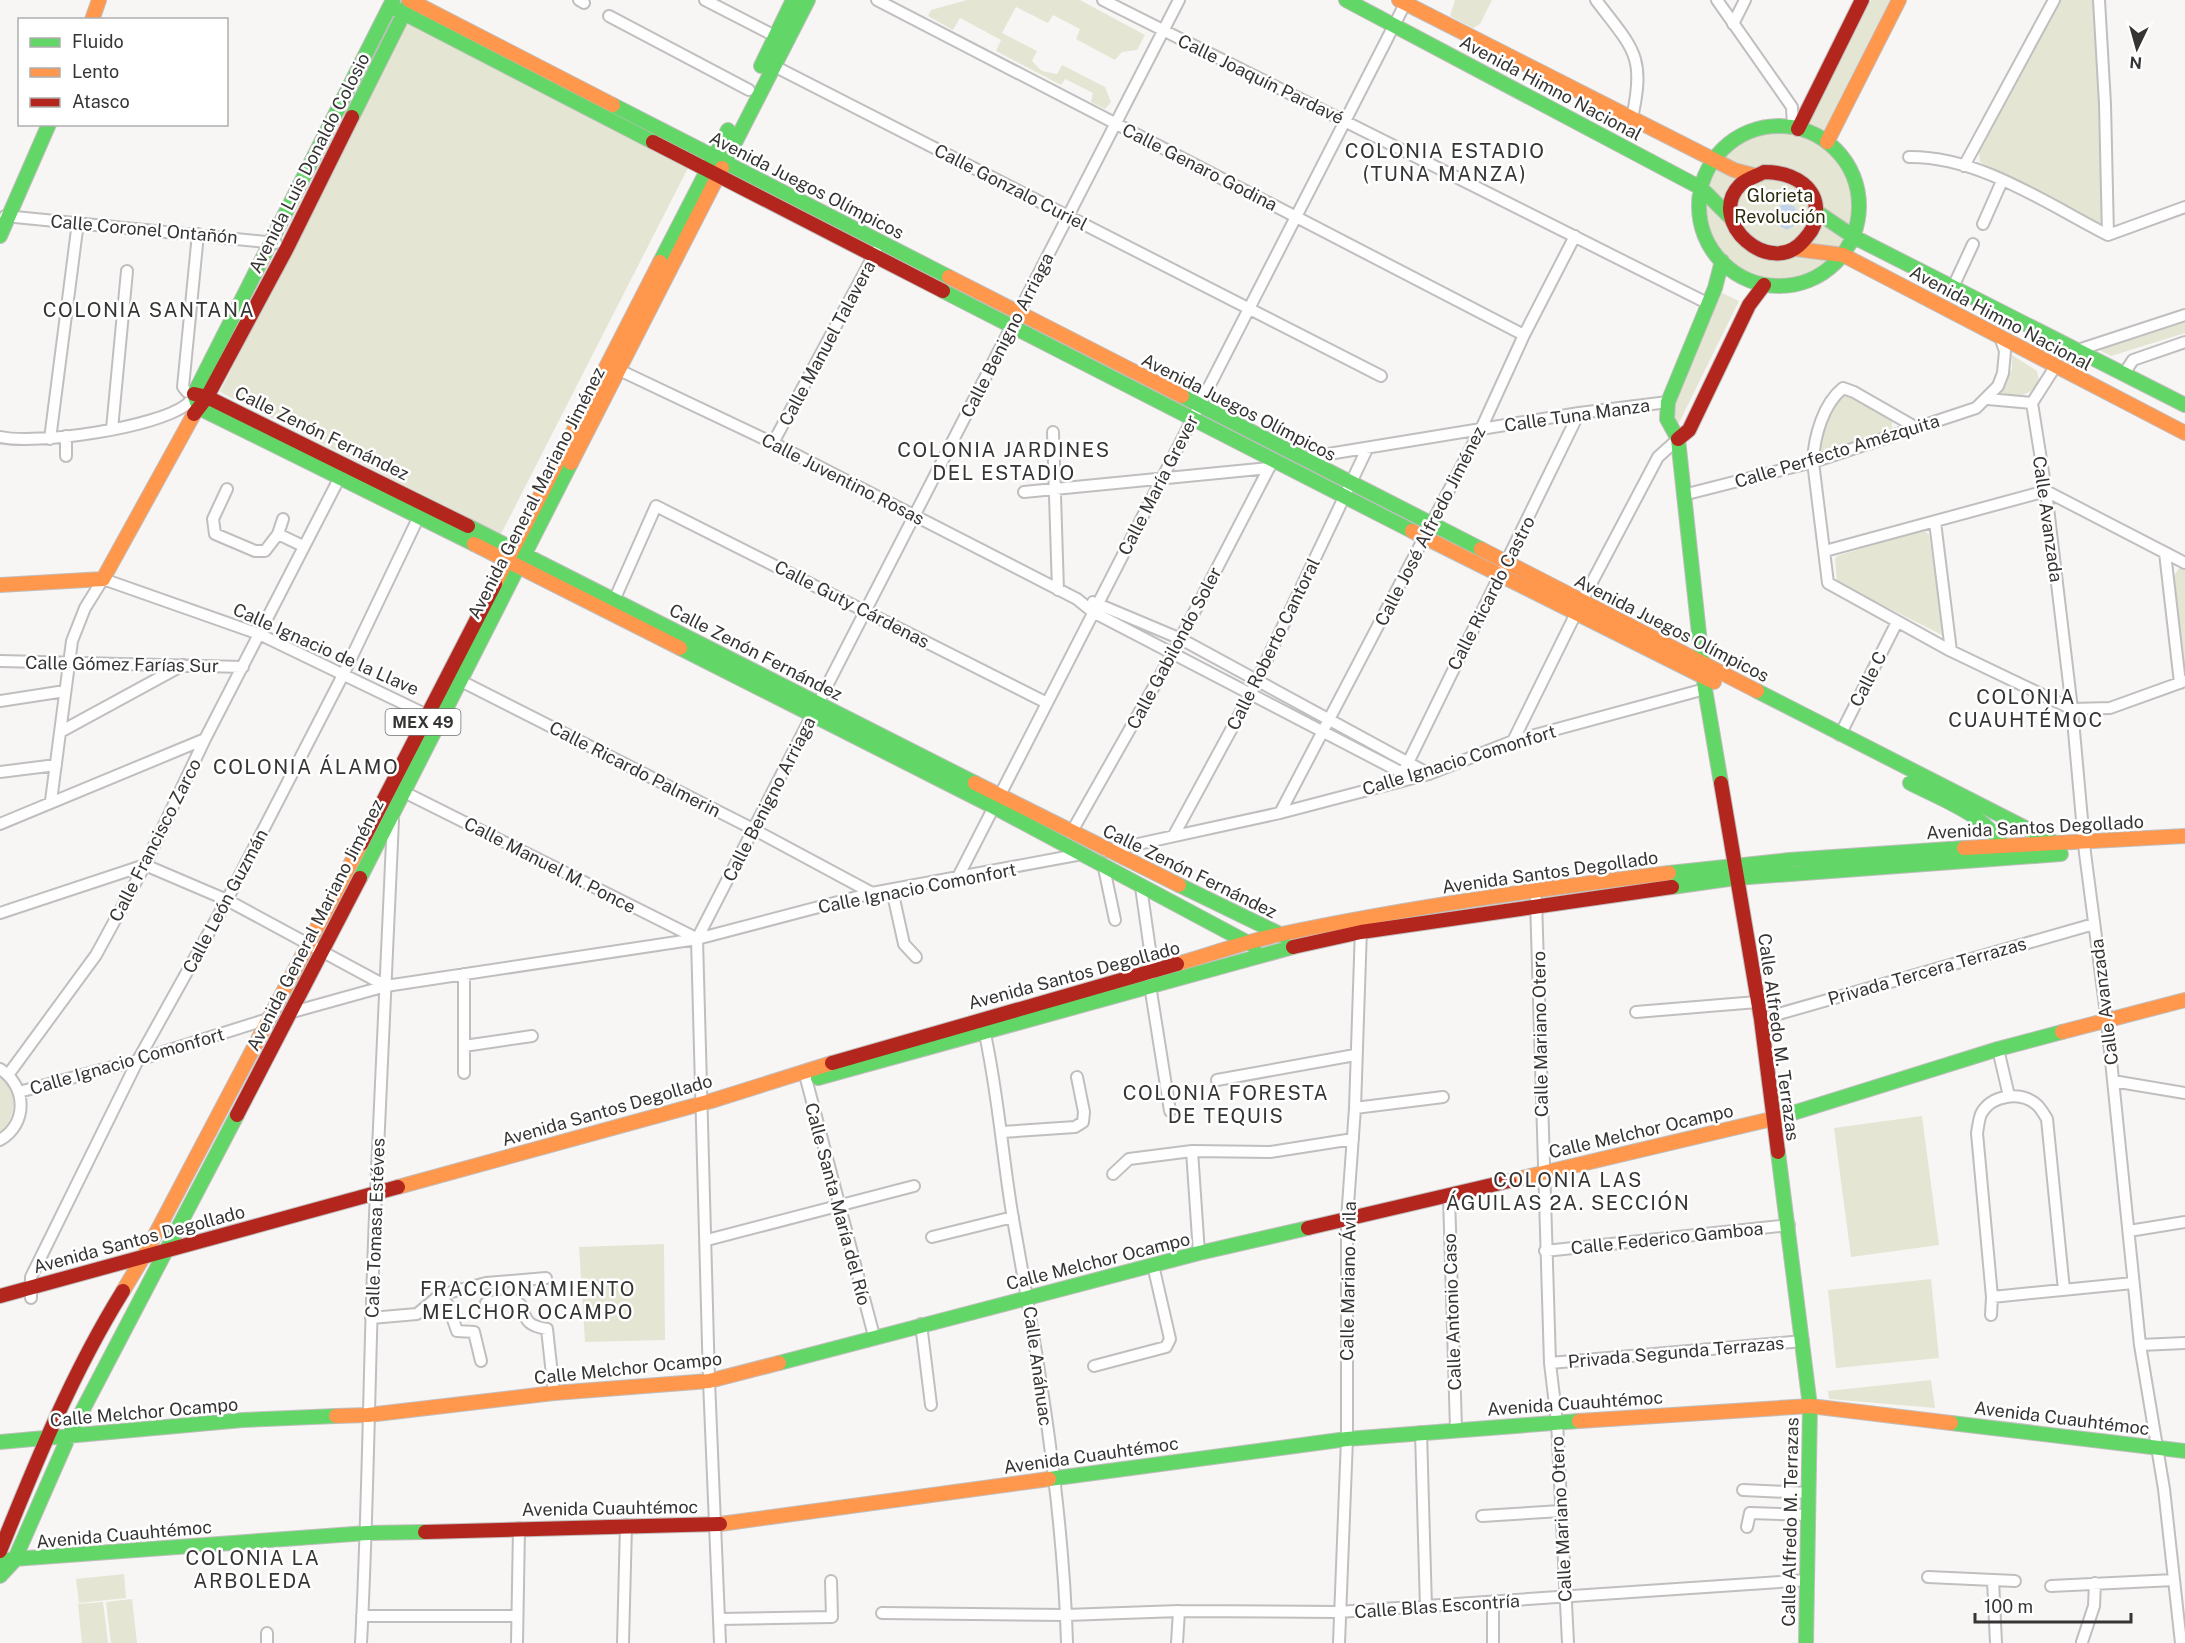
<svg xmlns="http://www.w3.org/2000/svg" width="2185" height="1643" viewBox="0 0 2185 1643" font-family="'Public Sans',sans-serif">
<rect width="100%" height="100%" fill="#f8f6f5"/>
<path fill="#e4e5d2" d="M967,0H1080L1145,35L1137,50L1122,52L1115,60L1076,39L1080,29L1053,15L1048,23L1016,7L1002,33L1037,51L1032,61L1042,71L1057,74L1062,65L1105,87L1111,102L1105,109L1091,102L1093,93L1065,79L1061,85L996,51L1001,40L960,18L953,30L928,16L931,10Z
M1455,0H1492L1480,24L1473,28L1450,16Z
M1871,0H1890L1822,134L1807,127Z
M2059,0H2095L2102,226L1980,162L1979,151Z
M409,18L689,166L501,534L220,392Z
M1700 206a79 79 0 1 1 158 0a79 79 0 1 1-158 0Z
M1722,293L1739,301L1678,425L1671,407L1672,396Z
M2185,316V333L2111,356L2093,347Z
M2012,355L2037,371L2039,381C2033,395 2016,398 2002,397L2000,390L2012,369Z
M1844,393L1893,417L1891,431L1816,456L1829,413Z
M1919,531H1925L1929,535L1944,636L1837,582L1835,559L1837,556Z
M2179,568L2185,569V669L2174,576Z
M0,1076C20,1092 17,1115 0,1133Z
M1922,1116L1939,1245L1851,1257L1834,1128Z
M664,1244L665,1340L585,1342L579,1247Z
M1931,1279L1939,1358L1836,1368L1828,1290Z
M1931,1380L1935,1408L1829,1399L1828,1391Z
M124,1574L126,1598L79,1603L76,1579Z
M132,1599L137,1643H111L106,1602Z
M103,1602L108,1643H82L78,1604Z"/>
<path fill="#c3d4ea" d="M1785,204L1794,206L1800,217L1797,224L1787,230L1776,224C1772,215 1775,207 1785,204Z"/>
<g fill="none" stroke-linecap="round" stroke-linejoin="round">
<g stroke="#c0bebe" stroke-width="14">
<path id="street" d="M579,0L584,3
M705,0L775,36
M877,0L1524,335
M1103,0L1709,304
M1596,0C1633,49 1646,55 1632,118
M1717,0L1792,107L1793,128
M2099,0L2105,104L2108,235
M609,16L749,90
M1733,24L1745,0
M774,66L1381,376
M1909,157C1979,156 2047,204 2108,235L2185,207
M1964,166L2054,0
M5,216L276,243
M1983,224L2002,181
M1953,287L1973,244
M2078,350L2185,315
M2055,367L2032,403L2046,491L2072,709L2085,853L2107,1021L2140,1345L2164,1489L2181,1643
M615,368L773,443L1077,599L1093,612L1412,778
M2129,376L2127,369L2133,360L2185,342
M1988,399L2032,403
M1917,428L1854,392L1843,388C1823,404 1814,437 1813,462L1828,583L1951,651L2072,709L2110,708L2185,681
M112,429L127,271
M1053,432L1058,590
M66,436V456
M0,437C37,445 155,428 186,405C189,403 192,398 194,394L187,392L183,387L198,234
M50,439L78,222
M773,443L876,251
M1304,458L1579,413L1668,402
M227,489L213,519L215,534L255,551H265L278,534L283,519
M1024,492L1269,468
M1683,495L1813,462L1976,408L1998,386L2003,373L2005,351L2000,337
M1935,522L1951,651
M278,534L303,546
M1825,551L2046,491L2185,563
M2165,553L2180,683
M1093,602L1181,639L1429,774
M612,605L656,506L1047,703
M0,661L243,667
M461,681L753,829L872,893
M0,701L65,691
M60,732L183,665
M1840,735L1897,622
M1513,741L1582,601L1658,457L1678,439
M0,772L56,765
M1403,773L1579,413
M404,792L696,938
M51,801L72,641L85,608L103,579L259,634L427,715
M1280,813L1481,429L1524,335L1575,236
M0,824L205,739
M1071,833L1173,653L1269,468L1273,461H1279
M1174,835L1250,695L1367,449
M1106,851L1280,813L1429,774L1513,741L1705,689
M1104,868L1115,920
M957,879L1407,0
M1141,887L1151,957L1150,985L1170,1111
M892,890L904,944L916,957
M1536,900L1550,1363L1557,1422L1568,1643
M0,913L145,865L227,900L386,986
M464,974V1073
M1636,1012L1757,1002
M289,1013L386,986L697,939L872,893L1082,854
M1761,1019L2094,924
M983,1025C998,1089 1002,1155 1013,1219C1038,1358 1063,1501 1067,1643
M464,1046L532,1036
M1998,1049L2009,1096
M0,1069C27,1086 28,1124 0,1140
M804,1071L874,1336
M8,1075L96,955L145,865L205,739L342,473
M1217,1080L1355,1055
M2113,1081L2185,1093
M19,1092L138,1060L271,1018
M1355,1108L1443,1097
M1002,1132L1075,1127L1083,1122L1084,1112L1077,1077
M1192,1151L1199,1253
M1113,1174L1129,1159L1192,1151L1270,1152L1353,1139
M1449,1196L1456,1429
M2129,1231L2185,1222
M932,1237L1013,1217
M707,1240L914,1186
M1545,1251L1789,1225
M440,1295L448,1305L457,1331L474,1332L481,1361
M1992,1297L2133,1283
M31,1298V1277L138,1060L227,900L344,673L421,512
M486,1303L512,1299L521,1305C526,1322 529,1326 547,1329L554,1393
M1991,1315L1992,1297L1977,1133C1978,1127 1979,1119 1981,1114C1991,1095 2020,1091 2036,1104C2040,1107 2044,1114 2047,1119L2064,1290
M371,1318L417,1314L440,1295L486,1283L546,1278
M921,1324L931,1405
M2140,1345L2185,1343
M1550,1363L1803,1341
M1094,1366L1166,1347L1170,1339L1153,1265
M1421,1432L1426,1608
M1743,1490L1809,1493
M1482,1516L1561,1511
M1747,1527L1750,1513L1809,1515
M1928,1577L2015,1581
M1993,1580L1996,1643
M2051,1586L2174,1580
M1493,1603V1643
M882,1613L1066,1615L1179,1611L1338,1612L1808,1580
M362,1616H517
M720,1619L832,1617L831,1581
M267,1633V1643
M2082,1642L2094,1606L2095,1583
M361,1643C369,1493 369,1343 376,1193C381,1069 388,945 393,820
M517,1643L519,1528
M623,1643L626,1525
M720,1643L709,1381L697,939L1179,0
M1177,1643L1179,1611
M1339,1643L1347,1439V1219L1355,1108L1361,928"/>
</g>
<g stroke="#c0bebe" stroke-width="16">
<path id="fast" d="M1346,0L1701,188L1731,218
M390,6L653,142
M761,66L793,0
M613,105L949,277
M352,117L409,3
M1699 206a80 80 0 1 1 160 0a80 80 0 1 1-160 0Z
M722,168L808,0
M1817,212L1854,237L2185,405
M0,236L49,124
M660,262L728,130
M943,291L1412,531
M194,394L199,408L474,544
M194,394L393,0
M1182,396L1481,549
M468,526L975,783
M680,648L994,807L1254,946
M1757,691L2053,842
M1721,783L1705,689L1678,439L1667,419L1668,402L1715,288L1722,261
M1910,783C1947,802 1988,815 2008,854
M1669,873L1789,860L1964,848
M360,878L571,463
M1179,885L1284,936
M1672,887L1736,878L2061,854
M818,1078L1293,947
M1780,1117L1998,1049L2062,1032
M1778,1152L1810,1406L1806,1643
M779,1363L1199,1253L1308,1228
M1951,1423L2185,1451
M0,1442L243,1420L336,1416
M1049,1479L1347,1439L1579,1421
M0,1560L367,1533L425,1532
M0,1576L14,1561L68,1438L237,1115"/>
</g>
<g stroke="#c0bebe" stroke-width="16">
<path id="slow" d="M409,0L613,105
M1399,0L1734,170L1753,175
M92,20L99,0
M1827,142L1899,0
M1796,249L1843,255L2185,433
M949,277L1182,396
M571,463L722,168
M1412,531L1714,682
M474,544L680,648
M1481,549L1757,691
M495,584L660,262
M0,585L103,579L194,414
M975,783L1179,885
M1964,848L2185,836
M1177,964C1212,954 1247,941 1282,934C1410,907 1540,889 1669,873
M2062,1032L2185,1000
M1509,1181L1780,1117
M398,1187L711,1101L832,1063
M123,1291L144,1256L361,844
M336,1416L368,1415L554,1393L709,1381L779,1363
M1579,1421L1810,1406L1951,1423
M720,1524L1049,1479"/>
</g>
<g stroke="#c0bebe" stroke-width="16">
<path id="jam" d="M1798,129L1862,0
M653,142L943,291
M1764,172C1793,172 1822,187 1815,221C1814,229 1809,234 1804,240C1771,280 1705,221 1740,185C1745,179 1757,176 1764,172Z
M194,394L207,397L468,526
M194,414L207,397L287,248L352,117
M1678,439L1689,430L1749,305L1764,285
M1721,783L1761,1019L1778,1152
M361,844L495,584
M1293,947L1361,932L1672,887
M832,1063L1177,964
M237,1115L360,878
M1308,1228L1509,1181
M0,1296L398,1187
M425,1532L720,1524
M0,1551C36,1462 72,1373 123,1291"/>
</g>
<use href="#street" stroke="#fefefe" stroke-width="10"/>
<use href="#fast" stroke="#63d668" stroke-width="14"/>
<use href="#slow" stroke="#ff974d" stroke-width="14"/>
<use href="#jam" stroke="#b3261e" stroke-width="14"/>
</g>
<g text-anchor="middle" dominant-baseline="central" stroke-width="5" stroke-linejoin="round" paint-order="stroke">
<rect fill="#fff" stroke="#727271" stroke-width="1.5" x="385.5" y="709" width="75" height="26" rx="4.5"/>
<g font-size="16" font-weight="bold" fill="#363534">
<text x="423" y="722">MEX 49</text>
</g>
<g font-size="18" fill="#363534" stroke="#fff">
<text transform="translate(1261 79) rotate(26)">Calle Joaquín Pardavé</text>
<text transform="translate(1551 88) rotate(28)">Avenida Himno Nacional</text>
<text transform="translate(309 163) rotate(-63)">Avenida Luis Donaldo Colosio</text>
<text transform="translate(1200 167) rotate(27)">Calle Genaro Godina</text>
<text transform="translate(807 185) rotate(27)">Avenida Juegos Olímpicos</text>
<text transform="translate(1011 187) rotate(27)">Calle Gonzalo Curiel</text>
<text transform="translate(144 229) rotate(5)">Calle Coronel Ontañón</text>
<text transform="translate(2001 318) rotate(28)">Avenida Himno Nacional</text>
<text transform="translate(1007 335) rotate(-63)">Calle Benigno Arriaga</text>
<text transform="translate(827 343) rotate(-62)">Calle Manuel Talavera</text>
<text transform="translate(1239 407) rotate(27)">Avenida Juegos Olímpicos</text>
<text transform="translate(1577 415) rotate(-8)">Calle Tuna Manza</text>
<text transform="translate(322 433) rotate(26)">Calle Zenón Fernández</text>
<text transform="translate(1837 451) rotate(-17)">Calle Perfecto Amézquita</text>
<text transform="translate(843 479) rotate(27)">Calle Juventino Rosas</text>
<text transform="translate(1158 485) rotate(-63)">Calle María Grever</text>
<text transform="translate(536 493) rotate(-63)">Avenida General Mariano Jiménez</text>
<text transform="translate(2048 519) rotate(82)">Calle Avanzada</text>
<text transform="translate(1430 526) rotate(-63)">Calle José Alfredo Jiménez</text>
<text transform="translate(1491 593) rotate(-63)">Calle Ricardo Castro</text>
<text transform="translate(852 604) rotate(27)">Calle Guty Cárdenas</text>
<text transform="translate(1672 628) rotate(27)">Avenida Juegos Olímpicos</text>
<text transform="translate(1273 644) rotate(-64)">Calle Roberto Cantoral</text>
<text transform="translate(1174 648) rotate(-62)">Calle Gabilondo Soler</text>
<text transform="translate(326 649) rotate(24)">Calle Ignacio de la Llave</text>
<text transform="translate(756 652) rotate(27)">Calle Zenón Fernández</text>
<text transform="translate(122 664) rotate(1)">Calle Gómez Farías Sur</text>
<text transform="translate(1868 679) rotate(-63)">Calle C</text>
<text transform="translate(1459 760) rotate(-17)">Calle Ignacio Comonfort</text>
<text transform="translate(635 769) rotate(27)">Calle Ricardo Palmerin</text>
<text transform="translate(769 799) rotate(-63)">Calle Benigno Arriaga</text>
<text transform="translate(2035 827) rotate(-3)">Avenida Santos Degollado</text>
<text transform="translate(155 840) rotate(-63)">Calle Francisco Zarco</text>
<text transform="translate(550 865) rotate(27)">Calle Manuel M. Ponce</text>
<text transform="translate(1190 871) rotate(26)">Calle Zenón Fernández</text>
<text transform="translate(1550 872) rotate(-8)">Avenida Santos Degollado</text>
<text transform="translate(917 888) rotate(-11)">Calle Ignacio Comonfort</text>
<text transform="translate(225 901) rotate(-62)">Calle León Guzmán</text>
<text transform="translate(315 925) rotate(-63)">Avenida General Mariano Jiménez</text>
<text transform="translate(1927 971) rotate(-16)">Privada Tercera Terrazas</text>
<text transform="translate(1074 975) rotate(-15)">Avenida Santos Degollado</text>
<text transform="translate(2104 1002) rotate(-97)">Calle Avanzada</text>
<text transform="translate(1540 1034) rotate(-91)">Calle Mariano Otero</text>
<text transform="translate(1779 1037) rotate(82)">Calle Alfredo M. Terrazas</text>
<text transform="translate(127 1061) rotate(-16)">Calle Ignacio Comonfort</text>
<text transform="translate(607 1110) rotate(-16)">Avenida Santos Degollado</text>
<text transform="translate(1641 1131) rotate(-13)">Calle Melchor Ocampo</text>
<text transform="translate(838 1204) rotate(75)">Calle Santa María del Río</text>
<text transform="translate(375 1228) rotate(-88)">Calle Tomasa Estéves</text>
<text transform="translate(1667 1238) rotate(-6)">Calle Federico Gamboa</text>
<text transform="translate(139 1239) rotate(-15)">Avenida Santos Degollado</text>
<text transform="translate(1098 1261) rotate(-14)">Calle Melchor Ocampo</text>
<text transform="translate(1348 1281) rotate(-89)">Calle Mariano Ávila</text>
<text transform="translate(1452 1312) rotate(-92)">Calle Antonio Caso</text>
<text transform="translate(1676 1352) rotate(-5)">Privada Segunda Terrazas</text>
<text transform="translate(1038 1366) rotate(82)">Calle Anáhuac</text>
<text transform="translate(628 1368) rotate(-6)">Calle Melchor Ocampo</text>
<text transform="translate(1575 1403) rotate(-4)">Avenida Cuauhtémoc</text>
<text transform="translate(144 1412) rotate(-5)">Calle Melchor Ocampo</text>
<text transform="translate(2062 1418) rotate(7)">Avenida Cuauhtémoc</text>
<text transform="translate(1091 1455) rotate(-8)">Avenida Cuauhtémoc</text>
<text transform="translate(610 1508) rotate(-1)">Avenida Cuauhtémoc</text>
<text transform="translate(1561 1519) rotate(-93)">Calle Mariano Otero</text>
<text transform="translate(1790 1522) rotate(-89)">Calle Alfredo M. Terrazas</text>
<text transform="translate(124 1534) rotate(-5)">Avenida Cuauhtémoc</text>
<text transform="translate(1437 1606) rotate(-4)">Calle Blas Escontría</text>
</g>
<g font-size="18" fill="#2a2b0b" stroke="#fff">
<text x="1780" y="195">Glorieta<tspan x="1780" dy="21">Revolución</tspan></text>
</g>
<g font-size="20" letter-spacing="1.5" fill="#363534" stroke="#fff">
<text x="1445" y="151">COLONIA ESTADIO<tspan x="1445" dy="23">(TUNA MANZA)</tspan></text>
<text x="149" y="310">COLONIA SANTANA</text>
<text x="1004" y="450">COLONIA JARDINES<tspan x="1004" dy="23">DEL ESTADIO</tspan></text>
<text x="2026" y="697">COLONIA<tspan x="2026" dy="23">CUAUHTÉMOC</tspan></text>
<text x="306" y="767">COLONIA ÁLAMO</text>
<text x="1226" y="1093">COLONIA FORESTA<tspan x="1226" dy="23">DE TEQUIS</tspan></text>
<text x="1568" y="1180">COLONIA LAS<tspan x="1568" dy="23">ÁGUILAS 2A. SECCIÓN</tspan></text>
<text x="528" y="1289">FRACCIONAMIENTO<tspan x="528" dy="23">MELCHOR OCAMPO</tspan></text>
<text x="253" y="1558">COLONIA LA<tspan x="253" dy="23">ARBOLEDA</tspan></text>
</g>
</g>
<rect x="18" y="18" width="210" height="108" fill="#ffffff" stroke="#afaeae" stroke-width="1.5"/>
<rect x="30" y="38" width="30" height="9" fill="#63d668" stroke="#afaeae" stroke-width="1.5"/>
<text x="72" y="48" font-size="18" fill="#363534">Fluido</text>
<rect x="30" y="68" width="30" height="9" fill="#ff974d" stroke="#afaeae" stroke-width="1.5"/>
<text x="72" y="78" font-size="18" fill="#363534">Lento</text>
<rect x="30" y="98" width="30" height="9" fill="#b3261e" stroke="#afaeae" stroke-width="1.5"/>
<text x="72" y="108" font-size="18" fill="#363534">Atasco</text>
<g transform="translate(2137 48) rotate(185)" stroke="#ffffff" stroke-width="4.5" paint-order="stroke">
<path d="M0-4.5L10 22L0 15L-10 22Z" fill="#363534"/>
<text y="-9" font-size="16" font-weight="bold" text-anchor="middle" fill="#363534">N</text>
</g>
<path d="M1975 1613v9h156v-9" fill="none" stroke="#363534" stroke-width="3"/>
<text x="1984" y="1613" font-size="18" fill="#363534" stroke="#ffffff" stroke-width="4.5" paint-order="stroke">100 m</text>
</svg>
